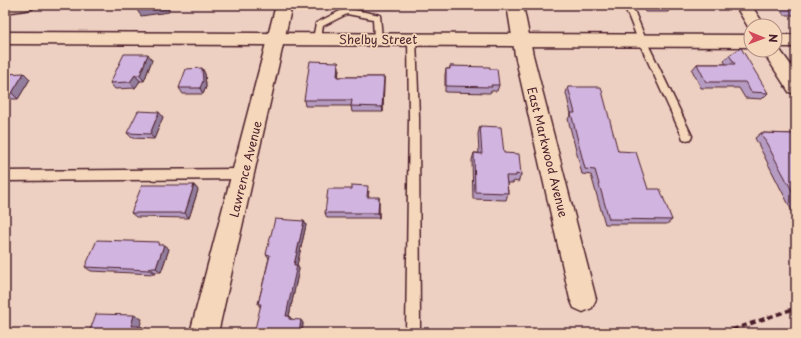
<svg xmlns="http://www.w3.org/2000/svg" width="801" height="338" viewBox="0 0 801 338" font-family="'Playpen Sans',sans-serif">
<rect width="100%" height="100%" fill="#eed0c2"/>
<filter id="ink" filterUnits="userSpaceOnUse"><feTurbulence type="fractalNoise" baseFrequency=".025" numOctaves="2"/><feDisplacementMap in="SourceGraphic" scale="8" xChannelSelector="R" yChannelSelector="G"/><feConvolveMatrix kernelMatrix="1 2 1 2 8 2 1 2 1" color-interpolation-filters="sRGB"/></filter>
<g filter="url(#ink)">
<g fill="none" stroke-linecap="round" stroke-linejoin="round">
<g stroke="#4a1f2b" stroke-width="3">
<path id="lane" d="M342,5H350V9L380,15L382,39L381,41H375L374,39L373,19L347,14L323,26L320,41H314L313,39L316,23L342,10Z
M624,5H632L646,40L692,136L691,139L687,140L683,139L682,136L638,40Z
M412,36L416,39L419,117L420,333H406L409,117L408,39Z
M243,169L247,171L249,174L247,177L243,179L5,181V171Z"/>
</g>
<g stroke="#4a1f2b" stroke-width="3">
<path id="street" d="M276,5H292L218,333H190Z
M507,5H523L533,55L596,299L592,308L583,312L574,308L570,299L515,55Z
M735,5H751L765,26H751L750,30Z
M775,45L777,46L796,72V94L789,92L762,50H775Z"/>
</g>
<g stroke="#4a1f2b" stroke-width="3">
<path id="secondary" d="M5,5H34L32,9L5,13Z
M5,32L751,35V47L5,44Z
M775,35H796V47H775Z"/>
</g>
<use href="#lane" fill="#f5d7bb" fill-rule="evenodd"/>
<use href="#street" fill="#f5d7bb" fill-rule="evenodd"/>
<use href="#secondary" fill="#f5d7bb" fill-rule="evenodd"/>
<path stroke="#4a1f2b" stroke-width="3.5" stroke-dasharray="6 3.5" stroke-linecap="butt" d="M723,333L796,308"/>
</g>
<path fill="#b59bc1" stroke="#4a1f2b" d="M363,5H395V8H363Z
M642,5H671L672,6L668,12H645Z
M777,5H796V15H784Z
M729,55L768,93L762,99L745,98L739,88H701L692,70L697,64H726L724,61Z
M152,60L144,81H140L135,88L115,89L110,83Z
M338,62L339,68L338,77H384L383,112H352L351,106H305L304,100Z
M450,66L490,69L499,85L497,91H491L490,93L445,92V75L446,69H450Z
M202,68L205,74L206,87L203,94H183L179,88Z
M5,74L30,79L18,99H5Z
M568,87L648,189L672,220L667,224H605L591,175L582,174L568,119L571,114L566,93Z
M163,117L154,139L132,138L127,133Z
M480,126L504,153L521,175L518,182L514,181L513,183H507L508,193L506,200L473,199L472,160L474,153H479L478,134Z
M761,133L796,134V215H794L755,138Z
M194,185L198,190L189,218L136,217L131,213Z
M369,191L368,197L379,202V218H327L325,213Z
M304,221L306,225L297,265L299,269L289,316L291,320L303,323L302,333L260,307L258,304L269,258L266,254Z
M162,245L169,249L161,272H155V274L91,271L85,267Z"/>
<path fill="#937e9d" stroke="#4a1f2b" d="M166,5H169V12L141,16L137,10Z
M148,54L152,60L144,81L140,75Z
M338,62L339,68L338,83L337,77Z
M202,68L205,74L206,87L203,94L200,88Z
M24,73L30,79L18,99L12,93Z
M135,75L140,81L135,88L130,82Z
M384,77V83L383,112L382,107Z
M159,112L163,117L154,139L150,134Z
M194,185L198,190L189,218L185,213Z
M379,197V218L378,213Z
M304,221L306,225L297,265L299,269L289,316L292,319L291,322L286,316L294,265Z
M164,245L169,249L161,272L156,268Z
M150,268L155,272V274L149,270Z
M134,315L142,319L140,326L147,329L146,333H136L131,326Z
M301,320L303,323L302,333H299Z"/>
<path fill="#d2b4e0" stroke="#4a1f2b" d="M137,5H166L137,10Z
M648,5H671L672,6Z
M787,5H796V9H790Z
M741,48L768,93L751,92L745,82H706L697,64H735L729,55Z
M124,54H148L140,75H135L130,82L110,83Z
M310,61L338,62L337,77H384L382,107L351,106L352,100H304Z
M450,66L490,67V69H497L499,85H491L492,87L446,86V69H450Z
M202,68L203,81L200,88H179L186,69Z
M24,73L12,93H5V74Z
M568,87H601L618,151L636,152L648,189H660L672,220L609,219L595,170L585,169L571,113H575Z
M138,111L159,112L150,134L127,133Z
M480,126L501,127L504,153L519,154L521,175L516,174V176H506L508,193L475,192L474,153L482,154Z
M761,133L796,134V198Z
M142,185H194L185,213H131Z
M352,185L368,186L367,197H379L378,213H325L328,189H352Z
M275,219L304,221L294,265H297L286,316H289V319L301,320L299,333H254L261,304H258L270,255L266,254Z
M97,240L159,242L158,245H164L156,268H150L149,270L85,267Z
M96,314L134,315L131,326H139L136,333H84L85,330H90Z"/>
</g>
<g text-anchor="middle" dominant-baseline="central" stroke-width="3.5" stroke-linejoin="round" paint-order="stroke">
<g font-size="12" fill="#4a1f2b" stroke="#f5d7bb">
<text x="378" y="39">Shelby Street</text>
<text transform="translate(548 152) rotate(76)">East Markwood Avenue</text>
<text transform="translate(245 169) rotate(-76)">Lawrence Avenue</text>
</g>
</g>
<rect width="801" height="338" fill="none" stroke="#f5d7bb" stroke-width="20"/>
<rect x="10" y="10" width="781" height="318" fill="none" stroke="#4a1f2b" stroke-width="1.5" filter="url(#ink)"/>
<g transform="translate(763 38) rotate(91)"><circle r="19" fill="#f5d7bb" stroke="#b18d81"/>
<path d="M0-3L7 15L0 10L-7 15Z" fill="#d1495b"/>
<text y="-6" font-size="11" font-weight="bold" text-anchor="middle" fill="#4a1f2b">N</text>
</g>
</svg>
